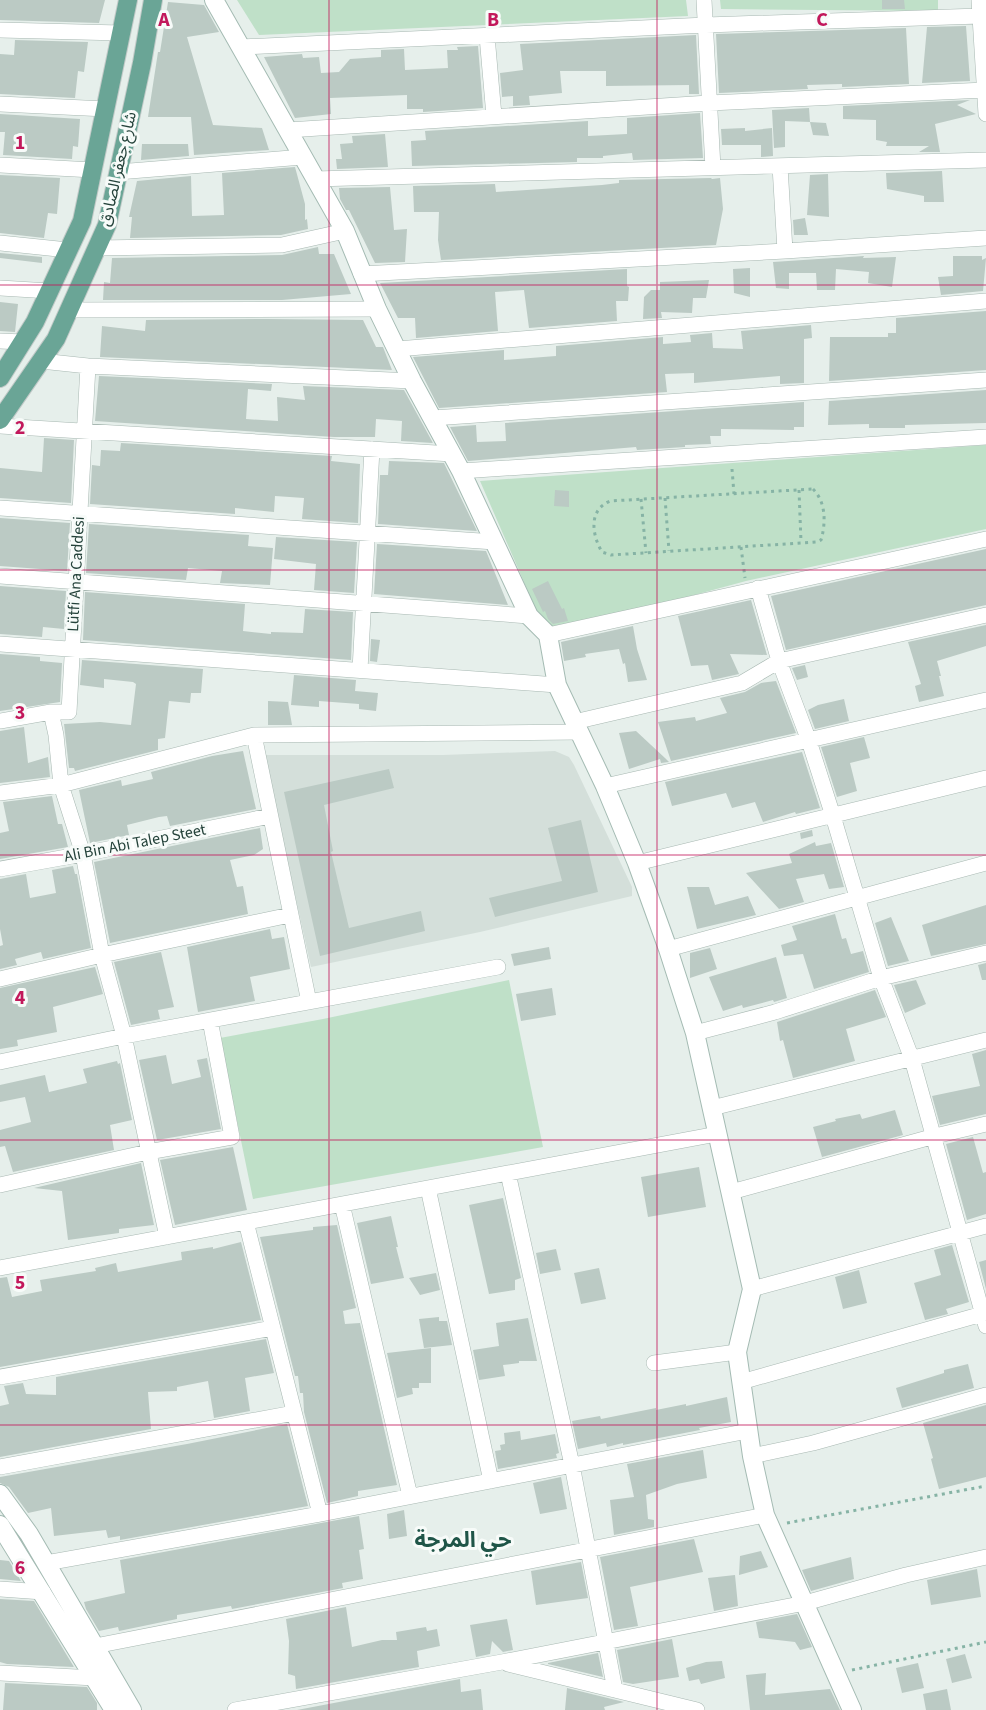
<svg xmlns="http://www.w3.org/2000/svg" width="986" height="1710" viewBox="0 0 986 1710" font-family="'Source Sans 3','Noto Sans Arabic',sans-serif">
<rect width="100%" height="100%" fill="#e6efeb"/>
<path fill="#d4dfda" d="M555,751L569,757L574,765L632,887V896L480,932L311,967L264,755H443Z"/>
<path fill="#bfe0c8" d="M237,0H686L688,16L259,35Z
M720,0H938V11L721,9Z
M986,445V529L746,581L547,635L480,481Z
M509,980L543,1147L253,1199L220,1038L323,1019Z"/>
<path fill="#bbcac4" d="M0,0H105L99,23L0,20Z
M882,0H904L905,9H882Z
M168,2L204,5L219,32L187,37L213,125L262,128L269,150L194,155L191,117H148L158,52H160Z
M966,26L970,81L922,83L927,27Z
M906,28L909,84L842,87V84L807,85L808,89L719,93L716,34Z
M696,35L699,94H689V85L606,86V71H560L562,93L529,96L530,105L513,106V96L502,97L500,73L523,70L520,44Z
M15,40L88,42L84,72L78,71L75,98L0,94V54L14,55Z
M478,46L483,108L423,112V109H407V95L330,98L331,114L295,118L264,57L302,54L303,58L319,57L321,73L339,72L350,59L381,57V50L404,49L405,70L448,68L447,50H458L457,47Z
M970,100L957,105L976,114L935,124L940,152H919L929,146H886L887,142L876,140V120L843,119V106Z
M809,108L810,122L785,121V147L774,148L772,110Z
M700,113L703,158L633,160L632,153L603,156V158H577V162L412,166L411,141L426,140L425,131L588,121V136L627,134V118Z
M0,114L80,119L78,147L73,146L72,159L3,155L5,132H0Z
M810,122L826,123L829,136L813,135Z
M745,128V131L772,128L773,156L761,157V145H722L721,129Z
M385,134L388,167L337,169L336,159H342L340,144L353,143L352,136Z
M142,144H188L189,156L141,160Z
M295,167L305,204V220L307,219L308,229L281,235L130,238L132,217H129L137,181L191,176L192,216L224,215L222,173Z
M942,171L944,202H924V196L887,189L886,173Z
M828,174L829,217L807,215L810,175Z
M0,175L60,178L57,214L48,213L44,238L0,233Z
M711,178L712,179L720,178L723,209L716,245L441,260L438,240L439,212H414L413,186L495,184L496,192L602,185L619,183V180Z
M390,187L394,230L407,229L405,262L375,263L349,210H346L340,199L339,188Z
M805,218L808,235H794L793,220Z
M318,247L319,254H334L351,294L282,300H103L104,282L110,283L112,258L282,255Z
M0,253L42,257V263L0,258Z
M864,256L863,258L896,257L892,287L868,283L869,272L836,269L835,290H817L816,273H789V289L776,288L773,262Z
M953,256H982V260L986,258L983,291L941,295L938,277L953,276Z
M750,268V297L734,293L733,269Z
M627,269V286L629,287L628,301H616L617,321L529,328L524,290L495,292L498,331L416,338L415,318H398L380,283Z
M709,280L706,298H693L692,313L661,312L662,318L643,319L644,297L651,290H660V282Z
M0,302L18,304L15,332L0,331Z
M986,311V370L829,381L830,337H888V333H896V318Z
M268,319L363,320L376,347H383L392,370L100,357L102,326L145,331L146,320Z
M811,325L812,338L804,339V383L780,384V376L694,383V373L665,374L667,392L439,408L413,357L504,350V360L556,356V346L663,337V344L691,342L690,335L712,333L713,348L743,349L741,331Z
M99,376L272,384L271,391L248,389L246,419L278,421L277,397L305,400L303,386L404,390L433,443L401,441L402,421L376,419L375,437H334L95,421Z
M986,390V423L905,425V428H869V424L828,425L829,401Z
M804,402V427H794V430L721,429V436H710L711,444L685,445V447L637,450L636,447L468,461L450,427L476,425L477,442L506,441L505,423Z
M44,438L74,440L71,503L0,498V468L42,472Z
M121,443L332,456L331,461L360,464L358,523L302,519L304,498L275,496L274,512L235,508V514L90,504L92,465L100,466L101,450L120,451Z
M389,461L444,463L477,531L378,524L380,475H388Z
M555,490L569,491V507L554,506Z
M0,518L70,523L67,571L0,566Z
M89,524L249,535L248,546L273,548L270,585L220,583L222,571L188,568L186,580L86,573Z
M276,537L357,542L354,593L314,590L316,564L274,559Z
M377,544L486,551L508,605L374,594Z
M986,549V605L786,650L771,596Z
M548,581L562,609L564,608L568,621L553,624L548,619L545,611L543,612L532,589Z
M0,586L66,591L64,629L43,627L42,637L0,634Z
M85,592L245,604L243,631L271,634V632L303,633L305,609L353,612L351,660L83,640Z
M751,600L767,655L730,654L739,674L712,680L708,665L691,666L678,616Z
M986,625V646L937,661L941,676H939L944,696L919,702L915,686L921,684L908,642Z
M633,626L637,649L647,680L628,682L625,663L623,664L619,649L585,654L586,657L564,661L561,642Z
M371,639L380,640L377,662L370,661Z
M0,654L40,657V661L62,663L60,702L0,711Z
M82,660L203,669L201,693H191L190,703L169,701L165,738L158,739V750L75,771L74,768H69L64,724L100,722L131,725L136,684L133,682L104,679V688L80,685Z
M805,665L808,677L797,680L792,668Z
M294,675L356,680L355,691L378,693L376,711L359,709V704L319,701V707L291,705Z
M776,681L796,733L671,761L658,722L695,717L696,721L727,713L720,698L745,692L761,683Z
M844,699L849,721L815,729L808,710L818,705Z
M268,701L288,702L292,725H268Z
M24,727L28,763L48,757L50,777L0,783V731Z
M636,731L665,758L669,762L661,763L660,759L629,769L619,733Z
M864,737L870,758L850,763L857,791L837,797L821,747Z
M243,751L256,809L170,826L167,816L159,817L127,825L129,835L90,843L79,790L121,780L122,786L153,779L151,772L212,756Z
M802,752L820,808L796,814L795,812L763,822L755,802L732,808L726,793L672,806L665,782Z
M389,769L394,788L324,805L333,851L331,852L349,928L421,911L425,931L320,956L284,792Z
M52,796L58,824H62L68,847L0,859V833L9,831L3,802Z
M581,820L598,892L495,917L489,898L562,881L548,828Z
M260,828L263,849L254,855L230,860L237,887L243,886L248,914L110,943L94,862Z
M812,830L813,836L801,839L800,833Z
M815,842L816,846L831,843L844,887L829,889L824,874L796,879L804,902L779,909L746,873L792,863L789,854Z
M73,866L75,874H77L91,948L43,959L41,952L15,959L17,965L0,969V946L3,945L0,929V879L26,874L30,898L56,893L52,870Z
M687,887H709L715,905L748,896L756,915L697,929Z
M986,905V944L931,956L922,925Z
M835,914L842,939L846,938L851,954L863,951L869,972L814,989L803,954L784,956L781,945L797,940L792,926Z
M891,917L909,961L888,966L875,923Z
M270,929L272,939L284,937L290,969L250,977L255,1001L198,1012L187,947Z
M549,947L551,959L514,966L511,954Z
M710,948L717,969L690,978V953Z
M161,952L174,1007L158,1010L160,1019L131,1025L114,962Z
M776,957L787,998L774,1002L773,1000L743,1008L742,1005L723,1011L709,977Z
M986,963V980H982L978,965Z
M95,967L103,994L53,1007L57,1032L17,1040L18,1046L0,1049V988Z
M916,980L926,1004L905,1013L894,985Z
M552,988L556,1015L521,1021L516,994Z
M875,990L886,1017L846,1029L855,1061L793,1078L783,1040L780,1041L777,1022Z
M986,1050V1114L940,1125L932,1096L980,1086L972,1054Z
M166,1055L172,1084L201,1077L197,1060L207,1058L221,1129L157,1140L139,1060Z
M117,1061L118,1064L120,1063L132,1120L110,1125L114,1150L13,1172L5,1146L0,1147V1130L31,1122L25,1097L0,1102V1085L45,1075L49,1092L87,1083L83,1069Z
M895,1110L903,1135L822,1157L813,1127L836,1121L835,1119L860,1114L862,1119Z
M973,1137L983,1173L986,1172V1214L967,1220L946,1144Z
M233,1147L247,1210L175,1225L160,1160Z
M141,1163L154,1225L119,1229V1233L68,1240L62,1191L34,1188Z
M699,1167L706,1207L648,1217L641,1177Z
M503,1198L521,1278L515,1280V1290L489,1294L469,1205Z
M391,1216L398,1247H396L404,1278L371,1284L357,1223Z
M337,1225L356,1308L343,1311L345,1324L360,1323L397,1485L358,1491V1496L327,1503L304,1412L303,1393H300L298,1376H295L260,1237L313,1230V1227Z
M241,1242L261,1320L0,1367V1278L7,1277L12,1297L42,1291L40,1280L96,1271L95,1268L116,1263L118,1272L182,1260L181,1252L213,1247V1249Z
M952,1245L969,1302L946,1309L948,1314L925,1320L914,1283L941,1275L934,1250Z
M556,1249L561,1270L540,1274L536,1253Z
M986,1260V1289L979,1262Z
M599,1268L606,1299L581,1304L574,1273Z
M859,1270L867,1303L843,1309L835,1277Z
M436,1273L440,1290L420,1295L409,1278Z
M439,1317V1321H447L452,1345L424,1348L419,1319Z
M528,1318L537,1361H519V1363L503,1365L505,1376L479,1380L473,1350L499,1346L496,1323Z
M266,1339L274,1373L245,1378L250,1411L214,1418L208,1381L177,1387V1391L148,1392L151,1429L0,1457V1406L9,1404L4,1386L23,1383L26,1394L56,1395V1377Z
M431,1348V1383H419V1388H412L413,1394L397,1398L387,1353Z
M968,1364L974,1388L902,1408L896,1388L944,1373V1370Z
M727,1397L731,1422L699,1428L700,1430L623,1445V1443L607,1447L606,1443L578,1449L572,1421L600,1416L601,1419L656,1408V1410L686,1404V1406Z
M986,1405V1477L939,1489L931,1459L933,1458L923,1423Z
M287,1424L308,1506L120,1540V1536L108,1538L106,1530L54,1536L51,1508L28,1513L9,1487L0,1483V1477L187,1444Z
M520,1431L521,1440L555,1434L559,1453L556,1454L557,1458L498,1469L495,1451L501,1450L500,1445L505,1444L504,1433Z
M703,1450L707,1478L677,1484L646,1495L648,1519L654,1520V1527L614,1535L610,1500L634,1497L627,1464Z
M561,1477L567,1509L540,1514L533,1483Z
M404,1510L407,1536L389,1539L387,1514Z
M359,1516L364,1549L359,1550L363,1579L342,1583L343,1588L232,1609L231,1606L177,1615V1619L119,1631L118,1627L99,1631L86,1609L84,1602L125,1593L120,1560Z
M694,1539L703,1572L630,1587L638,1626L614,1630L600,1557Z
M761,1551L768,1567L739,1575L740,1556Z
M851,1557L854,1579L811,1591L802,1570Z
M0,1560L9,1561L21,1581L0,1579Z
M581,1562L588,1598L536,1605L531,1571Z
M977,1569L981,1597L931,1605L927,1580Z
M735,1575L738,1606L714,1611L708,1578Z
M0,1599L34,1601L74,1667L7,1664L0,1662Z
M346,1607L352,1647L382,1640H397L396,1632L426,1627L427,1631L437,1629L440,1646L417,1651L419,1667L296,1689L295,1676L288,1674L289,1641L286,1619Z
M797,1614L812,1647L800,1650L795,1642L759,1638L756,1622Z
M507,1619L513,1650L503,1652L492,1641L490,1654L476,1657L470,1625Z
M672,1639L679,1677L633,1684L623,1682L617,1650Z
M598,1653L603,1677L548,1664V1663Z
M965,1654L972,1678L952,1683L946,1659Z
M722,1661L725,1678L701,1684L699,1679L689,1681L686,1668L706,1662Z
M918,1663L924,1688L902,1693L896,1668Z
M766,1673L765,1695L830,1689L840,1710H750L746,1675Z
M460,1679L461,1692L481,1689L483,1710H297Z
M5,1683L87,1687L97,1703V1710H3Z
M567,1688L624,1702L604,1707L605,1710H565Z
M947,1689L951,1710H926L923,1694Z"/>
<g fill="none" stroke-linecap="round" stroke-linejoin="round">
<g stroke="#a8b8b2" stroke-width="16">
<path id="street" d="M704,0L713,168
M979,0L986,114
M0,30L121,33
M487,36L494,116
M241,47L706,25L980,16
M0,104L106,109
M288,130L709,103L985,90
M0,165L93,170
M780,166L785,251
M118,172L303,157
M315,179L986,160
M0,243L68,250
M97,248L282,245L345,231
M361,274L785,251L986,238
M0,288L50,291
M69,310L377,309
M0,341L23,342
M397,349L986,301
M41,361L88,366L412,381
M433,418L986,380
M0,426L452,454
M461,471L986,437
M0,508L495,542
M0,576L529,616
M758,588L779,661L809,741L833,816L881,978L912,1059L986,1326
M548,635L986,539
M0,644L557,685
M360,670L372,449
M51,712L56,735L61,785L83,854L102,955L124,1036L167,1237
M0,721L51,712H69L88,366
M574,722L742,683L779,661L986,615
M254,735L309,1002
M605,786L986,700
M0,793L61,785L254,735L579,732
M637,863L986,778
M0,869L83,854L270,816
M668,949L986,863
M0,979L102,955L290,915
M695,1033L775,1012L881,978L986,953
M0,1062L124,1036L498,967
M712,1108L986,1040
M508,1173L572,1465L615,1690
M0,1185L148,1152L232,1137L210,1020
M428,1188L491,1481
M731,1192L935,1136L986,1124
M342,1204L410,1496
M246,1222L320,1514
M0,1268L717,1134
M752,1289L986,1226
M654,1363L737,1352
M0,1377L273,1328
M741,1382L986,1313
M752,1456L813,1443L986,1395
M0,1467L294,1413
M46,1563L320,1514L748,1431
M0,1589L43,1592
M95,1646L765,1515
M508,1664L697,1710
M0,1673L95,1678
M235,1710L502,1662L805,1603L906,1575L986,1557"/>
</g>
<g stroke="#a4bbb3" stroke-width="20">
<path id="secondary" d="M214,0L345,231L377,309L412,381L461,471L529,616L548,635L557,685L605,786L637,863L668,949L695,1033L752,1289L737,1352L752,1456L765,1515L852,1710
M0,1494L29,1534L132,1710
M0,1525L114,1710"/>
</g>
<g stroke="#c2cac8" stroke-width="20">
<path id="primary" d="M0,378L35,322L82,221L128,0
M0,420L56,339L107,225L142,63L153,0"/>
</g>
<path stroke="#86b3a5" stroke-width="3" stroke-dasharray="3 4.5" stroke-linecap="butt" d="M732,469L734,494
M813,489C826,502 826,523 821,540L817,542L611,555L602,552C592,535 588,510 610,501Z
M799,490L801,542
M665,498L669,551
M641,499L646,553
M741,547L745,578
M787,1523L986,1486
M852,1670L986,1642"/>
<use href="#street" stroke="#fff" stroke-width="15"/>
<use href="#secondary" stroke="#fff" stroke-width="18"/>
<use href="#primary" stroke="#6aa596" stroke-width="18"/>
</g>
<path fill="none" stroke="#c2185b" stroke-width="1.5" stroke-opacity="0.55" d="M329,0V1710M657,0V1710M0,285H986M0,570H986M0,855H986M0,1140H986M0,1425H986"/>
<g text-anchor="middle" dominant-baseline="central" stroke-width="6" stroke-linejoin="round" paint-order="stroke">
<g font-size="16" fill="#24423a" stroke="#f7fbf9">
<text transform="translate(118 169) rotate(-77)">شارع جعفر الصادق</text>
<text transform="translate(76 574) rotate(-87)">Lütfi Ana Caddesi</text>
<text transform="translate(135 843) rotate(-11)">Ali Bin Abi Talep Steet</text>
</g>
<g font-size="22" font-weight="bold" fill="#1f5548" stroke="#f7fbf9">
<text x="463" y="1540">حي المرجة</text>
</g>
</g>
<g font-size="20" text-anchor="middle" font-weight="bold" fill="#c2185b" stroke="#f7fbf9" stroke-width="6" stroke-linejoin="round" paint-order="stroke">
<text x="164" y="26">A</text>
<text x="493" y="26">B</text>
<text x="822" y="26">C</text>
<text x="20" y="149">1</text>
<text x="20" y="434">2</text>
<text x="20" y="719">3</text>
<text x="20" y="1004">4</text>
<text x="20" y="1289">5</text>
<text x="20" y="1574">6</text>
</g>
</svg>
